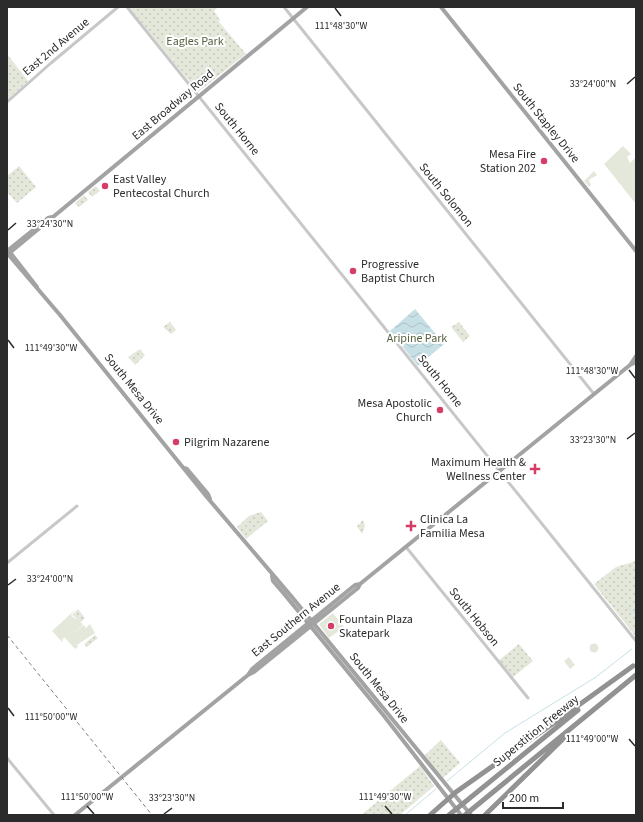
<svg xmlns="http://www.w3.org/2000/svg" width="643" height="822" viewBox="0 0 643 822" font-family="'Source Sans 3',sans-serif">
<defs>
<pattern id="park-dots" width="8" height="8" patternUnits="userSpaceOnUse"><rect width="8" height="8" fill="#e4e8da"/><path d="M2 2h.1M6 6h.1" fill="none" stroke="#c4c7bb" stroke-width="1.8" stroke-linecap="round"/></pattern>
<pattern id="water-waves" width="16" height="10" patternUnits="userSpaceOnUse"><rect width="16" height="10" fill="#c7e0e6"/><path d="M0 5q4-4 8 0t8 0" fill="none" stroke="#abc0c5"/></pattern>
</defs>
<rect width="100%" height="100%" fill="#fff"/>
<path fill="#e4e8da" d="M623,146L631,154L627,157L630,163L636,157V204L604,164Z
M594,171L597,175L589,180L591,185L589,187L584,181Z
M76,609L71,615L74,618L78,619L83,625L73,633L84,625L86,628L90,624L95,633L77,645L78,647L75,649L64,637L62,642L52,631Z
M333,613L344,627L329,638L319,624Z
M589.5 648a4.5 4.5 0 1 1 9 0a4.5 4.5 0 1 1-9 0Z
M569,657L575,665L570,669L564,661Z"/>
<path fill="url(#park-dots)" d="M129,7H218L214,11L220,20L219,22L246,54L198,92Z
M7,54L28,81L7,100Z
M19,166L36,187L17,203L7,192V176Z
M96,186L100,191L92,197L88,192Z
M84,195L88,200L79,207L75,203Z
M170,322L176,330L171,334L163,327Z
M459,322L470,336L463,342L451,327Z
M140,349L145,355L135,365L128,357Z
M261,512L268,521L246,539L237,527L249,516Z
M363,520L365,526L362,534L357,526Z
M636,561V637L594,584L616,567Z
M78,609L85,618L81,622L72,615Z
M95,635L98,638L87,647L84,644Z
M519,644L533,661L512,678L498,661Z
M441,740L460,763L443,778L424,756Z
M420,766L434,786L400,815H361Z"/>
<path fill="url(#water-waves)" d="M415,309L444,344L418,366L390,331Z"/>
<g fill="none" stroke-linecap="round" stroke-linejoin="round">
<path stroke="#c7e0e6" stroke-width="1" d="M626,607L636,614
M447,781L505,733L596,677L632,649
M405,815L436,789"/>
<path stroke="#c8c8c8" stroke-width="3" d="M127,7L636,641
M284,7L594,394
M7,102L51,63L118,7
M406,547L528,698
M7,563L77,506
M7,758L54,815"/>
<path stroke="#a3a3a3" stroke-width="4" d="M441,7L636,251
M7,251L48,218L52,217
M9,251L37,287
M7,253L60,315L206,496L292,597L471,815
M7,255L307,7
M630,365L636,356
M184,468L187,469L208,494L210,499
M272,576L273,581L285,595L384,716L461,815
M248,675L252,669L355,585L360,584L630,365L636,362
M75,815L248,675L254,672L358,588L360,584"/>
<path stroke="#929292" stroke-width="5" d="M430,815L456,792L558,720L633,666
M449,815L578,710
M465,815L636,675
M485,815L566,736"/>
<path stroke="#808080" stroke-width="1" stroke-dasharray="4 3" stroke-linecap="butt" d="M7,635L152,815"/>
</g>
<path fill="none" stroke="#2b2b2b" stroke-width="1.5" d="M335,8L341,16M627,84L635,77M8,230L16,223M8,340L14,348M629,370L635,378M627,439L635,433M8,585L16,579M8,708L14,716M629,739L635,746M87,806L94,814M385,806L392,814M164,814L172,808"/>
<g fill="#d33d66" stroke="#fff" stroke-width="1.5">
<circle cx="544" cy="161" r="4"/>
<circle cx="105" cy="186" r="4"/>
<circle cx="353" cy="271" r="4"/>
<circle cx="440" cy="410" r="4"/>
<circle cx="176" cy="442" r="4"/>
<path d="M533 463h4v4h4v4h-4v4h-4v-4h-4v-4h4z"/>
<path d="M409 520h4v4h4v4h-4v4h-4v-4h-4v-4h4z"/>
<circle cx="331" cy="626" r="4"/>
</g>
<g text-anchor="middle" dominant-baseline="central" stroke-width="4" stroke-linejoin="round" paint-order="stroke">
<g font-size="12" fill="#56623e" stroke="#fff">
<text x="195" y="41">Eagles Park</text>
<text x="417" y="338">Aripine Park</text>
</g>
<g font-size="12" fill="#2b2b2b" stroke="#fff">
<text transform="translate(56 47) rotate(-40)">East 2nd Avenue</text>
<text transform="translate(173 105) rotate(-40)">East Broadway Road</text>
<text transform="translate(546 123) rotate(51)">South Stapley Drive</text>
<text transform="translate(237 129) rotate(51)">South Horne</text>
<text transform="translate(446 195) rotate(51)">South Solomon</text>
<text transform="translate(440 381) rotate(51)">South Horne</text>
<text transform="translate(134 389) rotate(51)">South Mesa Drive</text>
<text transform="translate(474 617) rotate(51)">South Hobson</text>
<text transform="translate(296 620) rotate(-39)">East Southern Avenue</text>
<text transform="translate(379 688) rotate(51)">South Mesa Drive</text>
<text transform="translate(536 731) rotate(-39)">Superstition Freeway</text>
</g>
<g font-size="12" fill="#2b2b2b" stroke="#fff" text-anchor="start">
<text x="536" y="154" text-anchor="end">Mesa Fire<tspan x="536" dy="14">Station 202</tspan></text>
<text x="113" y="179">East Valley<tspan x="113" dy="14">Pentecostal Church</tspan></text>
<text x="361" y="264">Progressive<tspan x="361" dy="14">Baptist Church</tspan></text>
<text x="432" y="403" text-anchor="end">Mesa Apostolic<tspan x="432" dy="14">Church</tspan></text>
<text x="184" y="442">Pilgrim Nazarene</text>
<text x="526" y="462" text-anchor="end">Maximum Health &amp;<tspan x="526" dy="14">Wellness Center</tspan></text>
<text x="420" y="519">Clinica La<tspan x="420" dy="14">Familia Mesa</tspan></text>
<text x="339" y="619">Fountain Plaza<tspan x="339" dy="14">Skatepark</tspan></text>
</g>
</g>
<g font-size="10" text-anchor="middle" fill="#2b2b2b" stroke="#fff" stroke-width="4" stroke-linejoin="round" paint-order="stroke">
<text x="341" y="29">111°48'30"W</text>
<text x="593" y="87">33°24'00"N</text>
<text x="50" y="227">33°24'30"N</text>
<text x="51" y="351">111°49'30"W</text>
<text x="592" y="374">111°48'30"W</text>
<text x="593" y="443">33°23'30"N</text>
<text x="50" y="582">33°24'00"N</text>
<text x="51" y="720">111°50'00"W</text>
<text x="592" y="742">111°49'00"W</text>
<text x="87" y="800">111°50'00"W</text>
<text x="385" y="800">111°49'30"W</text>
<text x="172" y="801">33°23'30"N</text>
</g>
<rect width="643" height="822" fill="none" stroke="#2b2b2b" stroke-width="16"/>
<path d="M503 802v6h60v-6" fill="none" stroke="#2b2b2b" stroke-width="2"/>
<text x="509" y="802" font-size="12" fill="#2b2b2b" stroke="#ffffff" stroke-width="3" paint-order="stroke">200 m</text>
</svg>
